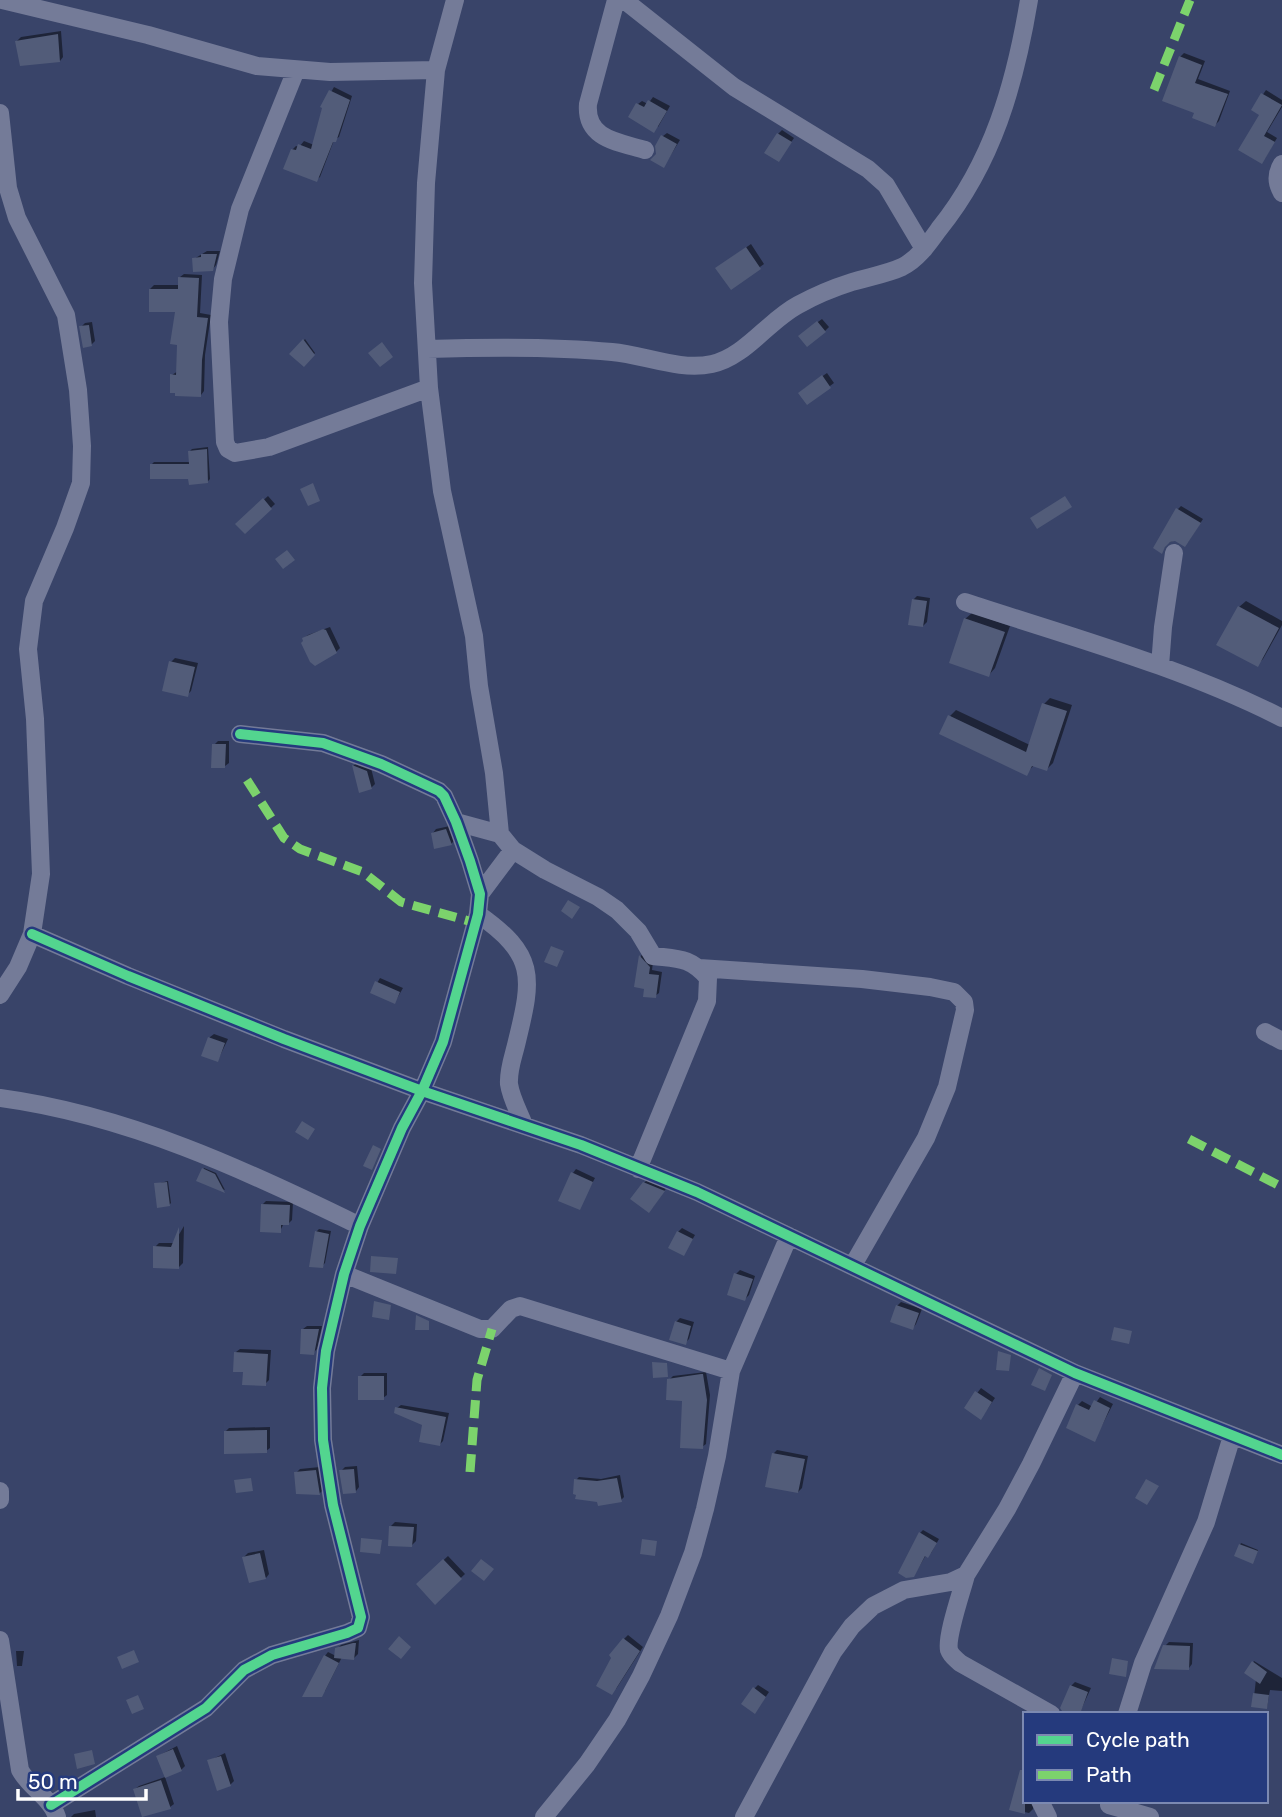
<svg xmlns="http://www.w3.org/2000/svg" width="1282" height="1817" viewBox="0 0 1282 1817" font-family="Rubik,sans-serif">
<rect width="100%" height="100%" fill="#394469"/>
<path fill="#0007" d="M61,31L63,57L60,61L17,41L21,37Z
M1184,53L1205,61L1198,79L1230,91L1219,121L1215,125L1196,112L1180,57Z
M334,87L352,96L339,137L334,140L320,177L316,180L292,150L296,146L299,147L304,141L314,145L323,106Z
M1266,90L1282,100V107L1267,132L1277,138L1265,158L1261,114L1253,109Z
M653,97L670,106L658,127L638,104L642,101L648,104Z
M782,130L794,138L779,160L778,134Z
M667,133L680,140L664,166L657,154L663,136Z
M751,244L764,264L731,288L721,265Z
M207,251H220L216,265L212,270L194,259Z
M184,274L202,275L200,313L211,315L205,355L204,391L201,395L172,375L178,371L177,310L150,289L154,285H179L180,277Z
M822,319L829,327L825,331L804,332Z
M92,322L95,341L91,345L81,327L85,323Z
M305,339L315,353L304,365L292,354Z
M827,373L834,383L807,403L804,389Z
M208,447L210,479L207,482L151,465L154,462H191L189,452L192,449Z
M268,496L275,504L245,532L237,524Z
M1181,506L1203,519L1188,542L1176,540L1167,543L1162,552L1178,509Z
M917,596L930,598L927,622L923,626L913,600Z
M1246,601L1282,621V625L1263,659L1257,665L1239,607Z
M972,613L1010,626L995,668L989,675L965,619Z
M330,627L340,648L336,652L304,638L308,635Z
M175,658L198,663L191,691L187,695L171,662Z
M1050,698L1072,705L1053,763L1047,769L1034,765L1027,773L950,716L956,710L1030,745L1044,704Z
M218,741H229V763L225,766L214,745Z
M357,763L371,768L375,784L371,788L353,766Z
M450,826L455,840L451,844L433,833L436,829Z
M644,952L653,962L652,970L662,972L659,993L655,996L645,987L636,986L641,956Z
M380,978L403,988L395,1002L372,992Z
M214,1034L228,1039L218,1060L203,1055L210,1037Z
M204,1168L216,1173L225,1190L199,1180Z
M576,1169L595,1178L579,1208L573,1173Z
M648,1179L667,1187L653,1207L644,1183Z
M168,1181L171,1203L169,1205L156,1184Z
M266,1201L293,1202L292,1220L288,1224L284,1223L280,1231L262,1205Z
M184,1226L183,1263L179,1267L155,1247L159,1243H174Z
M682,1228L695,1235L684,1254L678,1232Z
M319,1229L331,1231L325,1263L322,1266L316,1232Z
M740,1270L755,1276L749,1295L745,1299L736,1274Z
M901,1302L922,1309L916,1324L913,1328L897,1306Z
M680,1318L694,1322L689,1339L685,1343L676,1322Z
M307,1326H322L317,1349L313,1353L303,1329Z
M240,1349L271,1350L269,1380L265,1384L245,1371L236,1352Z
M706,1372L710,1395L706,1444L702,1447L684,1400L669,1380L673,1376Z
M364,1373H387V1395L383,1398L360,1377Z
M981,1388L995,1398L984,1414L966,1408Z
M1100,1397L1113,1404L1095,1439L1078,1405L1082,1401L1093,1407Z
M401,1405L449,1413L443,1441L440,1444L424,1424L397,1408Z
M270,1427V1448L266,1451L225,1432L229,1428Z
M777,1450L808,1456L802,1488L798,1492L774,1453Z
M357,1466L359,1487L356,1491L341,1471L345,1467Z
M320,1467L323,1490L319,1494L296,1473L300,1469Z
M620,1475L624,1497L621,1500L576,1480L579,1477L601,1479Z
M395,1522L417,1524L416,1541L412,1545L391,1526Z
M923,1530L939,1539L931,1553L926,1555L916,1572L920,1533Z
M1241,1543L1258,1550L1254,1560L1240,1545Z
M264,1550L269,1574L266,1578L244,1557L248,1553Z
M448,1556L465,1574L435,1602L418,1584Z
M628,1635L643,1647L616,1689L624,1639Z
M359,1640L358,1654L354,1658L342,1657L325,1691V1656L328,1652L336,1656L337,1649L341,1645Z
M1169,1642L1193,1643L1192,1664L1189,1668L1165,1646Z
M16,1651H24L22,1666H17Z
M1254,1661L1282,1678V1691L1270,1690L1267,1707L1253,1706L1256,1679L1246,1673Z
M1075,1682L1091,1688L1079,1714L1071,1686Z
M758,1685L769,1692L758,1708L754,1689Z
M177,1746L185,1766L181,1770L158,1756Z
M225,1753L234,1781L230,1785L209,1761Z
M165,1777L174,1804L170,1807L135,1789L139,1786Z
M1025,1801H1034L1033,1809L1029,1813L1012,1809Z
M95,1810L96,1817H71L74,1814Z"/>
<path fill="#525c79" d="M58,34L60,62L20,66L15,41Z
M1179,56L1202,65L1195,83L1228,94L1215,127L1192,118L1194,113L1162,101Z
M329,90L350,100L336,142H333L317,182L283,169L291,149L296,150L298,144L311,149L322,108L320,107Z
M1261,93L1282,105L1264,136L1275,142L1262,164L1238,150L1259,115L1251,110Z
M648,100L667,111L654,133L628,117L636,103L644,107Z
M777,133L792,142L779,162L764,153Z
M661,135L677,144L664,168L650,160L656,154L655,146Z
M746,247L761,269L731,290L715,268Z
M201,254H217L213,271L193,272L192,258L201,257Z
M178,277L199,278L197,317L208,318L202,360L201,397L175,396V393H170V374L176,375L177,345L170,344L175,312H149V289H178Z
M817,321L826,332L807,347L798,336Z
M89,325L92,346L83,348L79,326Z
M303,339L315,355L304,367L289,354Z
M382,342L393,357L380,367L368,353Z
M822,375L831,388L807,405L798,393Z
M207,449L208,483L189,485L188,479H150V464H189L188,451Z
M313,483L320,501L308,506L300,489Z
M1065,496L1072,507L1037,529L1030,518Z
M263,498L272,509L245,534L235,524Z
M1176,508L1201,523L1185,547L1175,541L1170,542L1165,547L1162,554L1153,548Z
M287,550L295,560L283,569L275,559Z
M912,599L927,601L923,627L908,625Z
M1238,606L1279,628L1258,667L1216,645Z
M964,618L1005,632L989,677L949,663Z
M323,629L326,630L337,653L315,666L310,662L301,643L303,641L302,638Z
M169,661L195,667L188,697L162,691Z
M1042,703L1067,711L1047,771L1032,766L1027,776L939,734L948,715L1026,752Z
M212,744H226L225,768H211Z
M352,765L367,771L372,789L359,793Z
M446,829L452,845L434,849L431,833Z
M568,900L580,907L572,919L561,911Z
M551,946L564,951L557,967L544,962Z
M639,955L650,967L649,974L659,975L656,998L643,997L644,989L634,987Z
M375,981L400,992L395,1004L370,993Z
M208,1037L225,1043L218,1062L201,1056Z
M302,1121L315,1129L308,1140L295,1132Z
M373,1145L381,1149L372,1170L363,1166Z
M202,1168L215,1174L225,1193L196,1181Z
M571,1172L593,1182L580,1210L558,1201Z
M167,1182L170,1206L157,1208L154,1183Z
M643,1182L665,1191L649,1213L630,1199Z
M261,1204L290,1205L289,1225H281V1233L260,1232Z
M179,1227V1269L153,1268V1246L171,1247Z
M315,1231L329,1234L323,1268L309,1267Z
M677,1231L693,1239L684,1256L668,1248Z
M371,1256L398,1258L396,1274L370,1272Z
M734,1273L753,1279L745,1301L727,1295Z
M374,1301L391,1305L389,1320L372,1317Z
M896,1305L919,1313L913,1330L890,1322Z
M416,1315L429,1321V1330H415Z
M675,1321L691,1326L686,1345L669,1340Z
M1114,1327L1132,1331L1129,1344L1111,1340Z
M301,1329H319L314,1355L300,1354Z
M998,1351L1011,1355L1009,1371L996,1370Z
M234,1352L268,1354L266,1386L242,1385L243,1372H233Z
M652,1362L667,1363L668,1377L653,1378Z
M1039,1368L1052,1375L1045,1391L1031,1385Z
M701,1374H703L707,1400L703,1449L680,1448L682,1401L666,1400L667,1379Z
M358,1376H384V1400H358Z
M975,1391L992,1402L981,1420L964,1408Z
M1094,1400L1110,1408L1095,1442L1066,1428L1076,1404L1089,1410Z
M395,1407L446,1417L440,1446L419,1442L422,1425L394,1413Z
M267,1430V1453L224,1454V1431Z
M772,1453L805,1459L798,1493L765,1487Z
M354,1469L356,1493L343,1494L339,1470Z
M316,1470L320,1495L296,1494L294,1472Z
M251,1478L253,1491L236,1493L234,1480Z
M617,1478L622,1502L598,1506L597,1502L575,1499L576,1495L573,1494L574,1479L597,1481Z
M1146,1479L1159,1486L1147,1505L1135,1498Z
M389,1526L414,1527L412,1547L388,1546Z
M919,1532L937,1543L928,1558L925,1556L914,1577L906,1578L898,1573Z
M361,1538L382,1540L380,1554L360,1552Z
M642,1539L657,1541L655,1556L640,1554Z
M1239,1544L1258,1551L1253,1564L1234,1556Z
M260,1553L266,1579L249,1583L242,1557Z
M443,1559L462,1579L435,1605L416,1584Z
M481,1559L494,1569L484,1581L471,1571Z
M399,1636L411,1647L401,1659L388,1649Z
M623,1638L640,1651L612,1695L596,1686L611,1658L609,1655Z
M353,1643H356L354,1660L334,1658L335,1648Z
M1163,1645L1190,1646L1189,1670L1154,1669Z
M134,1650L139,1662L122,1669L117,1657Z
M324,1655L339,1663L322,1697H302Z
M1112,1658L1128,1661L1126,1677L1109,1674Z
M1252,1661L1267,1672L1260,1684L1244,1673Z
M1070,1685L1088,1692L1080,1714H1069L1062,1711L1060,1708Z
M753,1687L766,1697L755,1714L741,1704Z
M1253,1693L1269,1695L1267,1709L1251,1707Z
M138,1695L144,1709L132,1714L126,1700Z
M173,1749L182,1771L165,1778L156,1756Z
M92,1750L95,1764L77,1769L74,1754Z
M221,1756L231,1786L217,1791L207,1760Z
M1020,1770H1025V1814L1009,1810Z
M161,1780L171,1809L142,1817L133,1789Z"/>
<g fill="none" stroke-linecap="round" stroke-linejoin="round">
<path stroke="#747b98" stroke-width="18" d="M2,0L148,35L257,66L330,72L436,70
M455,0L436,70L426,183L423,283L429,388L442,491L474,636L479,686L494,773L500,834L513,850L545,870L598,897L617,910L638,931L653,956C678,959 690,957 708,978L707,1001L638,1169
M616,0L588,104C585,139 618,142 645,150
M624,0L734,87L868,169L886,185L924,249
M296,70L240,209L223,279L219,322L225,442L228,449L235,453L269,447L429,388
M0,113L8,188L17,218L66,315L78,390L82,446L81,483L65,528L34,601L28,649L35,719L41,874L32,934L18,967L0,995
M1282,164C1276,174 1276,182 1282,193
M427,349C488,347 551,346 612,352C645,355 679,371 712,364C745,357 768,321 798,305C816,295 833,288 852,282C868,277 887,274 902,267C918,259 929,243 939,229C993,162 1015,84 1029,0
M965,602C1071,637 1182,667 1282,718
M1160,666L1163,627L1174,553
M456,822L500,834
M480,894L513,850
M478,914C536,955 533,976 517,1041C514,1055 508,1069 509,1084C511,1098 519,1112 524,1125
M32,934L128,976L284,1039L422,1091L581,1145L697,1192L1075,1373L1282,1455
M699,968L862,979L930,987L954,992L964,1002L965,1010L947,1087L926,1138L853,1265
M1265,1032L1282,1041
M0,1098C127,1115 246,1170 360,1226
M344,1274L480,1329H492L511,1309L520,1306L731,1371
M0,1491V1500
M966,1575C962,1591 946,1636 949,1650C951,1656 956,1659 960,1663L1051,1714
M0,1640L20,1770C30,1788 51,1798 57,1817
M1127,1714L1143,1663L1206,1522L1232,1436
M1040,1801L1048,1817
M51,1805L206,1708L244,1670L272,1655L347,1633L358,1628L361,1617L333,1505L323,1440L322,1388L326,1351L344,1274L360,1226L402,1128L422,1091L443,1042L478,914L480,894L470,861L456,822L444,796L439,791L381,764L323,743L240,734
M1109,1805L1150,1817
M544,1817L587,1764L617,1720L641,1676L669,1616L693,1553L705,1509L717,1456L731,1371L789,1236
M744,1817L833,1652L852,1626L873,1606L904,1590L951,1582L966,1575L1007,1509L1031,1464L1075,1373"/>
<path stroke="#7cd36c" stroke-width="9" stroke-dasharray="18 9" stroke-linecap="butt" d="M1154,90L1190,0
M247,780L284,838L300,849L363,872L401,902L476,923
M1189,1139L1282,1187
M470,1472L477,1380L492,1329"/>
<g stroke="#253a7d" stroke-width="15">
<path id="cycleway" d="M32,934L128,976L284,1039L422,1091L581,1145L697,1192L1075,1373L1282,1455
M51,1805L206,1708L244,1670L272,1655L347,1633L358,1628L361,1617L333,1505L323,1440L322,1388L326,1351L344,1274L360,1226L402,1128L422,1091L443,1042L478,914L480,894L470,861L456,822L444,796L439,791L381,764L323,743L240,734"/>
</g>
<use href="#cycleway" stroke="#53d58f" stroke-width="10"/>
</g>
<rect x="1023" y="1712" width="245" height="91" fill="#253a7d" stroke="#7c89b1" stroke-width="2"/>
<rect x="1037" y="1735" width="35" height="10" fill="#53d58f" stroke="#7c89b1" stroke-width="2"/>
<text x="1086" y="1747" font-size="21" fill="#ffffff">Cycle path</text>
<rect x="1037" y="1770" width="35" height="10" fill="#7cd36c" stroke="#7c89b1" stroke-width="2"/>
<text x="1086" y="1782" font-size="21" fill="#ffffff">Path</text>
<path d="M18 1789v10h128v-10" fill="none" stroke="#ffffff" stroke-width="3.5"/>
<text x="28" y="1789" font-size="21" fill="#ffffff" stroke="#253a7d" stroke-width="5" paint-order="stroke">50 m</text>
</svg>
